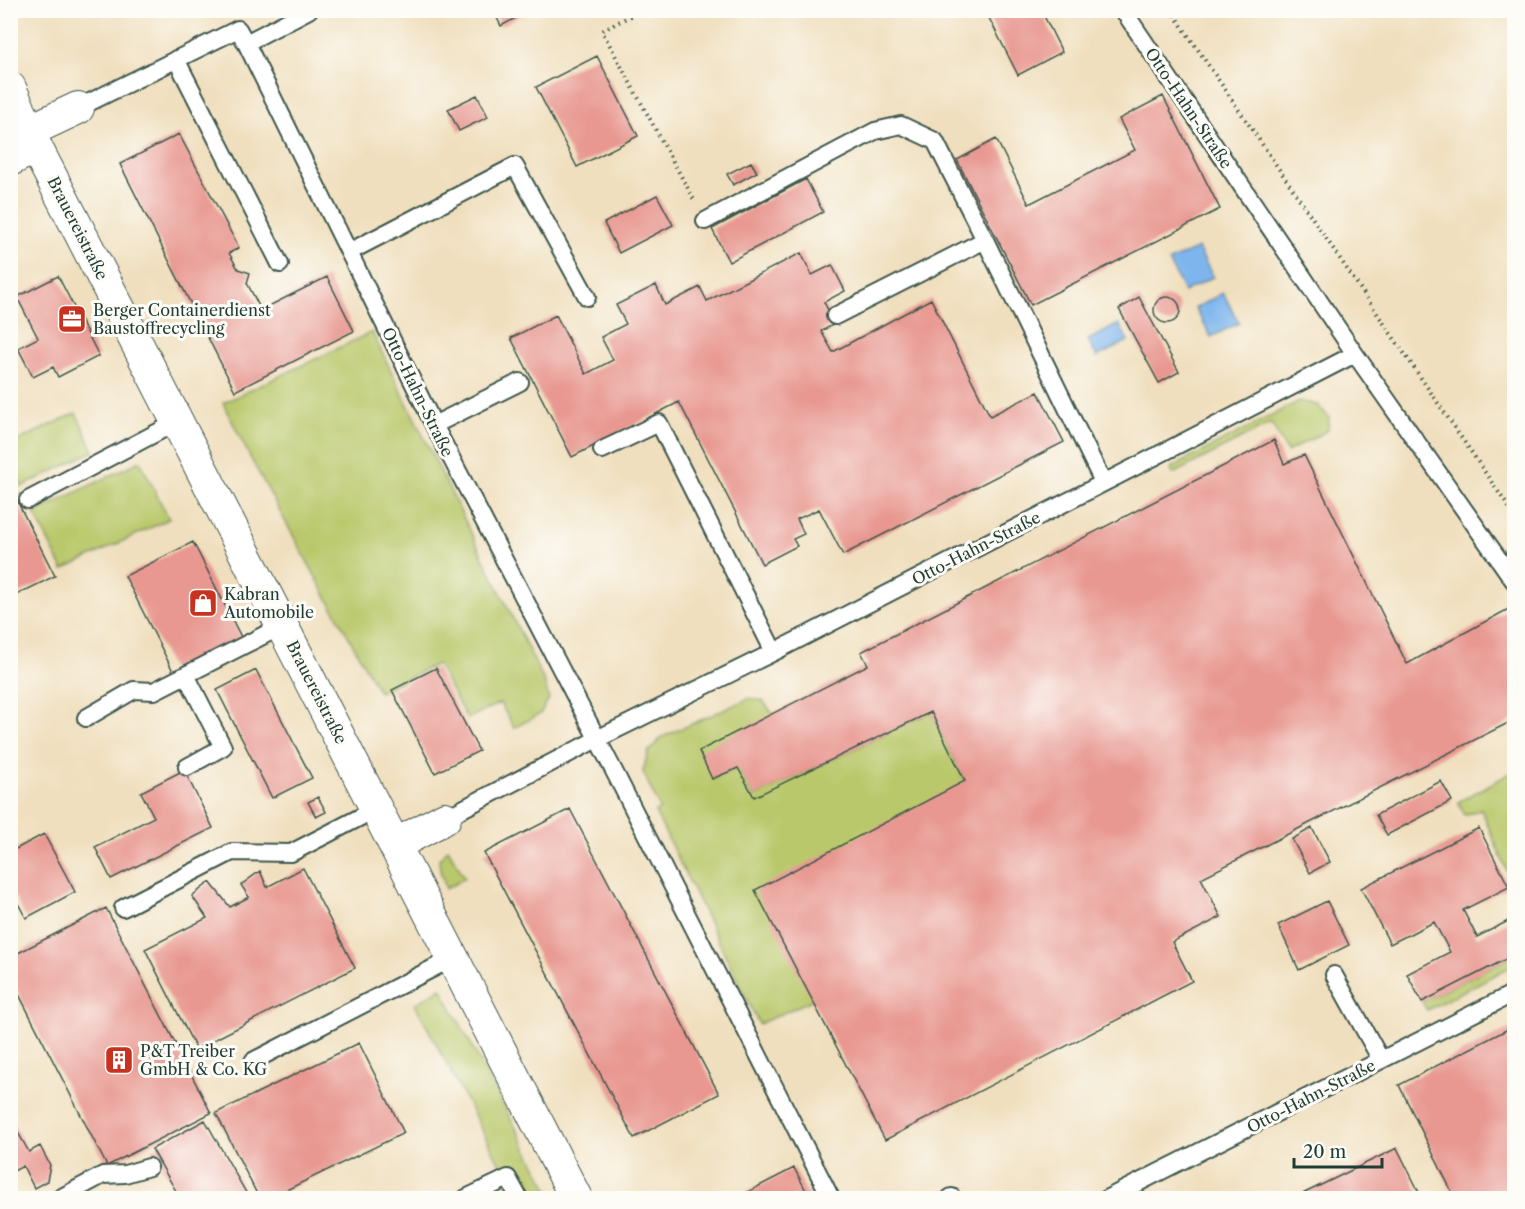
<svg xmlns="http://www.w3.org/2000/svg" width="1525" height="1209" viewBox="0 0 1525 1209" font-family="'Libre Caslon Text',serif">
<rect width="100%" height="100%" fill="#fdfcf7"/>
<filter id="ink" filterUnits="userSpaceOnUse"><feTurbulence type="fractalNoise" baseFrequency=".0167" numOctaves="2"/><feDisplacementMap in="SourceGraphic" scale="12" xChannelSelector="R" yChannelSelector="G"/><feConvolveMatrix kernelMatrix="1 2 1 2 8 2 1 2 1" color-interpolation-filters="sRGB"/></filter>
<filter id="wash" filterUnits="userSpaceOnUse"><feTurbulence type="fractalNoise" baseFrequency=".008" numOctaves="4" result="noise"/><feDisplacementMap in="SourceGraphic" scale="24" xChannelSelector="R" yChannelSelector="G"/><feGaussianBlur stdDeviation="1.35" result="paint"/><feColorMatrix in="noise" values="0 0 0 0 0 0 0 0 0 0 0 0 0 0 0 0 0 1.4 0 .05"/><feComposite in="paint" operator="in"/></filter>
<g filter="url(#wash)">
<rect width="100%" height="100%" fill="#f0dfbe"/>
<path fill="#b9c86b" stroke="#6c8250" stroke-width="1.5" d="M372,332L544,681L549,699L540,714L514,728L500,703L467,719L437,664L379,692L251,459L223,403Z
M1299,401L1317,405L1329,417L1328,430L1287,452L1271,423L1173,474L1171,468Z
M76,413L94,451L21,487L11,466V444Z
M140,461L169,519L63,570L34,513Z
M750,698L763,701L773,714L712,779L738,768L754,797L931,712L965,781L812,1000L759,1024L655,812L660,809L643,772L648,752L662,737Z
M1514,771V888L1481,809L1465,815L1458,802Z
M448,849L465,878L446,889L440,870L439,859Z
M1514,955V965L1427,1010L1422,1002Z
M441,988L553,1198H527L514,1174L501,1166L415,1004Z"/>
<path fill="#7eb5ed" stroke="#4e7990" stroke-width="1.5" d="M1198,248L1213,277L1184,292L1169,261Z
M1223,293L1239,323L1211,337L1195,308Z
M1119,324L1128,341L1097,357L1088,340Z"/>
<g id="blocks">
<path fill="#e89891" d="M493,10H531L501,26Z
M985,10H1041L1062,52L1018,75Z
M597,56L638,136L577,167L536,87Z
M477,95L488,117L459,131L448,109Z
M1163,96L1220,209L1031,305L957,160L996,139L1029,204L1135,150L1119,119Z
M179,134L239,248L229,253L238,269L250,273L247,283L261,310L327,277L354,331L235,391L120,164Z
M751,162L757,172L733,185L727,174Z
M806,179L823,212L729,262L712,229Z
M657,195L673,225L619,253L604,223Z
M801,253L812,275L832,265L845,291L824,302L835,324L821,331L833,352L931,299L990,416L1038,392L1064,442L843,555L819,509L797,519L804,534L793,539L797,546L762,564L679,402L572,457L511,338L556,315L586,374L613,360L601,337L626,324L616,305L656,285L665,305L700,287L707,301Z
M10,269L17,282L10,286Z
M58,276L99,356L58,377L53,367L33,377L18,348L38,338L17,297Z
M1139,297L1179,372L1159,383L1119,309Z
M1154 310a13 13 0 1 1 26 0a13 13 0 1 1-26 0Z
M1274,440L1284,464L1304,455L1407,664L1514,606V720L1201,878L1221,917L1172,942L1192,981L885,1140L755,890L965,781L931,712L754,797L738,768L712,779L699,751L868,665L861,652Z
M10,487L55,576L10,598Z
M193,542L243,641L175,675L125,576Z
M436,668L479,751L435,773L392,690Z
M256,670L312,778L272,798L217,690Z
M184,770L213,828L111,879L95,847L154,817L141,792Z
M1441,781L1452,801L1387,835L1376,815Z
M318,797L326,812L316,817L308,802Z
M570,809L719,1094L634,1138L484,853Z
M1312,828L1330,862L1310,873L1292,839Z
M1479,828L1509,887L1463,910L1477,937L1514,918V955L1422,1002L1407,974L1450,952L1434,922L1390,944L1361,888Z
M44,834L75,892L26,918L10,889V852Z
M303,868L355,968L196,1049L145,949L207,918L192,896L210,882L230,907L249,897L241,885L260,871L267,887Z
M1327,901L1349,945L1299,970L1278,925Z
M106,908L211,1113L107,1166L10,977V957Z
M1514,1026V1198H1455L1399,1085Z
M359,1043L404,1133L270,1198H259L216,1113Z
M10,1118L29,1152L40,1146L50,1165L47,1181L34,1188L23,1166L10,1173Z
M205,1120L249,1198H180L152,1149Z
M1397,1148L1422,1198H1294L1317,1187Z
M794,1168L810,1198H736Z"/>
</g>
</g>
<g filter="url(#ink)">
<use href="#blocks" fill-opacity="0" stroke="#3e5549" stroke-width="1.5"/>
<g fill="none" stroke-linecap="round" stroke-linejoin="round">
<g stroke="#3e5549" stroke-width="20">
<path id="service" d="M1123,10L1355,354L1514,581
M246,43L434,425L615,773L831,1198
M176,59L280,264
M78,108L238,29L246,43L309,10
M705,221L875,131L901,125L935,141L985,240L835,316
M985,240L1103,482
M349,252L515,166L587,297
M434,425L520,382
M602,450L659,423L774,652
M28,500L177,422
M186,675L223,747L187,767
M86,718L134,690L154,691L282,626
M445,818L597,739L774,652L1355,354
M123,908L232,852L291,853L376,809
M1334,975L1381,1060
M253,1061L453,958
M60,1198L103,1175L125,1174L149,1167
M466,1198L508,1178L519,1198
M950,1198L952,1197
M1108,1198L1514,993"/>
</g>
<g stroke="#3e5549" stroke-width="34">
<path id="minor" d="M10,88L36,147L576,1198
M29,131L78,108
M10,160L36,147
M395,845L445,818"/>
</g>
<path stroke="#3e5549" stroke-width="4" stroke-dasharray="1.5 4.5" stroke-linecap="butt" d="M641,10L602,31L694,200
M1171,10L1514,515"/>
<use href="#service" stroke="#fff" stroke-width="16"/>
<use href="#minor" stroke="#fff" stroke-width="32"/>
</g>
</g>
<defs>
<g id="office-square" transform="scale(1.5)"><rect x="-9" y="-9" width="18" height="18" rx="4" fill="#c8321e" stroke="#fdfcf7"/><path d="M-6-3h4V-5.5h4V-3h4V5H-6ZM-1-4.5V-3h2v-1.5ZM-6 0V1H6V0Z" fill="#fff"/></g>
<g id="shop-square" transform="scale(1.5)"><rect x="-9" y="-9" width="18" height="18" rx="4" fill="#c8321e" stroke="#fdfcf7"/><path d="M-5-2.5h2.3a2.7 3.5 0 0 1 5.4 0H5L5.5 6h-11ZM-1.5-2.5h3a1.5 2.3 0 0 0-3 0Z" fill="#fff"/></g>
<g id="building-square" transform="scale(1.5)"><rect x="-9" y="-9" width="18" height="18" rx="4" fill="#c8321e" stroke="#fdfcf7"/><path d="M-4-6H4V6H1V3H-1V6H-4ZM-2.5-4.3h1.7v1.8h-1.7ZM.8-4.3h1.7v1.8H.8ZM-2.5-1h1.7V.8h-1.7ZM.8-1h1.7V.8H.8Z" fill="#fff"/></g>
</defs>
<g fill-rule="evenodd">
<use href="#office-square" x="72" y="319"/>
<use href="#shop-square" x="203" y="603"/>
<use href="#building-square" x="119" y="1060"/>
</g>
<g text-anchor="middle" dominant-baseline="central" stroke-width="6" stroke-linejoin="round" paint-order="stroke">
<g font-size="16" fill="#1f3d34" stroke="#fdfcf7">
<text transform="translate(1189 108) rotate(56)">Otto-Hahn-Straße</text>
<text transform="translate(78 228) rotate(63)">Brauereistraße</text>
<text transform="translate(418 392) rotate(64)">Otto-Hahn-Straße</text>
<text transform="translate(976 548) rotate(-27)">Otto-Hahn-Straße</text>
<text transform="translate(317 692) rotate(63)">Brauereistraße</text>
<text transform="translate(1311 1096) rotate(-27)">Otto-Hahn-Straße</text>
</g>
<g font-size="16" fill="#1f3d34" stroke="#fdfcf7" text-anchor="start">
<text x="93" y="310">Berger Containerdienst<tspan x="93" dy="18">Baustoffrecycling</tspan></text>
<text x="224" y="594">Kabran<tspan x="224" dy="18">Automobile</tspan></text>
<text x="140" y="1051">P&amp;T Treiber<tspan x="140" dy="18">GmbH &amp; Co. KG</tspan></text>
</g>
</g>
<rect width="1525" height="1209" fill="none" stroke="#fdfcf7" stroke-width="36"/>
<path d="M1294 1158v9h88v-9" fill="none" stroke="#1f3d34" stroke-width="3"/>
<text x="1303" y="1158" font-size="18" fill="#1f3d34" stroke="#fdfcf7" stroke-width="4.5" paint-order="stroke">20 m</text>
</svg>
